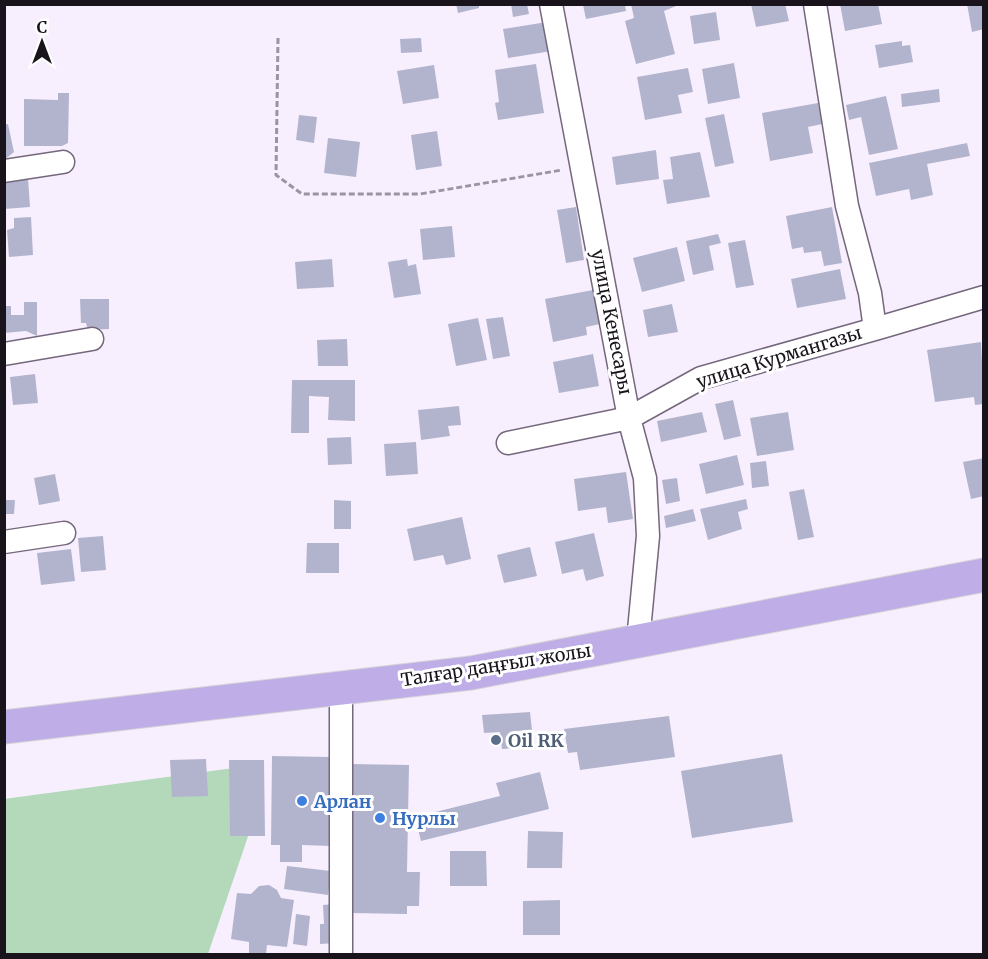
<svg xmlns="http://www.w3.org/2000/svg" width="988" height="959" viewBox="0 0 988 959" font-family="Merriweather,serif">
<rect width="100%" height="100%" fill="#f8effe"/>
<path fill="#b3d8ba" d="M256,765L258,807L208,954H5L4,799Z"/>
<path fill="#b2b4ce" d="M456,4H479V8L458,13Z
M511,4H527L529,14L513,17Z
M631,4H681L664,11L675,54L636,64L625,21L634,18Z
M751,4H785L789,21L756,27Z
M840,4H878L882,24L845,31Z
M967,4H984V29L972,32Z
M583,5H625L626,11L586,19Z
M716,12L720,40L694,44L690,16Z
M547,22L552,51L508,58L503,29Z
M421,38L422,52L401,53L400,39Z
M902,41V46L910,45L913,62L879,68L875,45Z
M734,63L740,98L708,104L702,69Z
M536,64L544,113L498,120L495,103L499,102L495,70Z
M434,65L439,98L403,104L397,71Z
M688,68L693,92L678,95L682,113L645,120L637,77Z
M939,89L940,102L902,107L901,94Z
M58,93H69L68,143L62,146H24V99L58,100Z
M886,96L898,149L869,155L861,117L849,120L846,105Z
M818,103L822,124L808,127L813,153L770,161L762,113Z
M724,114L734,163L715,167L705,118Z
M299,115L317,117L314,143L296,140Z
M8,124L14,152L4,160V125Z
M437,131L442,166L416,170L411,135Z
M328,138L360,142L356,177L324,173Z
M967,143L970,156L927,164L933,195L911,200L909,189L876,196L869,163Z
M656,150L659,179L616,185L612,157Z
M700,152L710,197L667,204L663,180L673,179L670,157Z
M28,178L30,207L4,209V180Z
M576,207L584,260L566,263L557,210Z
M832,207L842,263L824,266L821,251L804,253L803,247L792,249L786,216Z
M31,217L33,255L9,257L7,230L14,228V218Z
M452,226L455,257L423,260L420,229Z
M718,234L721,243L709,246L714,270L693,275L686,241Z
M745,240L754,285L736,288L728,243Z
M677,247L685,281L642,292L633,258Z
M332,259L334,287L297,289L295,262Z
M407,259L408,266L416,264L421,294L394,298L388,262Z
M840,269L846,299L797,308L791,279Z
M593,290L600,324L586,327L587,335L553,342L545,299Z
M80,299H109V329L88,330L86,323H81Z
M24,302H37V336L26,331L4,333V306H11V315H24Z
M672,304L678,332L648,337L643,310Z
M503,317L510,356L493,359L486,319Z
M478,318L487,360L456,366L448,324Z
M347,339L348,366H318L317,340Z
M981,342L984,404L975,405L974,397L935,402L927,350Z
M593,354L599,386L559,393L553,362Z
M35,374L38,403L13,405L10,377Z
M292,380H355V421L328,420L329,397L309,396V433H291Z
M733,400L741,436L724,440L715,404Z
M459,406L461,425L448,426L450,436L421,440L418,410Z
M702,412L707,432L661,442L657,421Z
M788,412L794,450L757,456L750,418Z
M351,437L352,464L328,465L327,438Z
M416,442L418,474L386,476L384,444Z
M737,455L744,485L706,494L699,464Z
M984,458V496L971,499L963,462Z
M766,461L769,486L752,488L750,463Z
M626,472L633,519L608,523L606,507L578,511L574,479Z
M55,474L60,501L39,505L34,478Z
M677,478L680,501L666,504L662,480Z
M804,489L814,537L798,540L789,492Z
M746,499L748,509L738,512L742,529L708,540L700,509Z
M4,500H15L14,514H4Z
M334,500L351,501V529H334Z
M693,509L696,521L666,528L664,516Z
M462,517L471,559L446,565L443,555L414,561L407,529Z
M594,533L604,576L586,581L583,569L562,574L555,542Z
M103,536L106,570L81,572L78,538Z
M307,543H339V573H306Z
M530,547L537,576L504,583L497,555Z
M71,549L75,581L41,585L37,553Z
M530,712L532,730L515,731L516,748L502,749L500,732L484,733L482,715Z
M669,716L675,757L580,770L577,752L568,753L564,729Z
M782,754L793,822L692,838L681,771Z
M272,756L332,757L331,846L302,845V862H280V845H271Z
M206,759L208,796L172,797L170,760Z
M229,760H264L265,836H230Z
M352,764L409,765L407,872H420L419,906H407V914L350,913Z
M540,772L549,809L421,841L415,817L500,796L496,783Z
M528,831L563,832L562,868H527Z
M450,851H486L487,886H450Z
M287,866L331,871L328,895L284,889Z
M269,885L277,890L281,898L294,900L287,947L267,945L266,954H249V942L231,939L237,893L251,894L259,886Z
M560,900V935H523V901Z
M334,904L336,943L320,944V924H324L323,905Z
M296,914L310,916L307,946L293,944Z"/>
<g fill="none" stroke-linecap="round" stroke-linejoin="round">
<g stroke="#75677c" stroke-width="25">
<path id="minor" d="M551,4L629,418L645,478L648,536L638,641
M4,171L63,162
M875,329L984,297
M4,354L92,339
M508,443L629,418L701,378L875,329L870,293L847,206L815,4
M4,542L64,533
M341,954V688"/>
</g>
<g stroke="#d6d5d6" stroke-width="35">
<path id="primary" d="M4,727L471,673L984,575"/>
</g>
<path stroke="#9b939f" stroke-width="3" stroke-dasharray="6 3" stroke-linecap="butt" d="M278,38L276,175L302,194H420L562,170"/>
<use href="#minor" stroke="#fff" stroke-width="22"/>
<use href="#primary" stroke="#bfade7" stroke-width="33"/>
</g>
<circle fill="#5c6f8a" stroke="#fff" stroke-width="2" cx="496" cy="740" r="6"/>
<g fill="#3f7fe0" stroke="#fff" stroke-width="2">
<circle cx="302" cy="801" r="6"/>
<circle cx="380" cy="818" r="6"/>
</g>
<g text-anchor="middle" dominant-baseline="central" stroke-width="6" stroke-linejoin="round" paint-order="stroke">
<g font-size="18" fill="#19141c" stroke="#fff">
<text transform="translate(612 322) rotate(79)">улица Кенесары</text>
<text transform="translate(779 357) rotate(-17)">улица Курмангазы</text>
<text transform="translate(496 665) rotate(-9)">Талғар даңғыл жолы</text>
</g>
<g font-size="18" font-weight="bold" fill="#4e5e75" stroke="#fff" text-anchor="start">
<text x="508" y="740">Oil RK</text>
</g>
<g font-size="18" font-weight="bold" fill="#366cbe" stroke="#fff" text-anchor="start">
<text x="314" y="801">Арлан</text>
<text x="392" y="818">Нурлы</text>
</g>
</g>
<rect width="988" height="959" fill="none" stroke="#19141c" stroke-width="12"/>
<g transform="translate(42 42)" stroke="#ffffff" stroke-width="4.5" paint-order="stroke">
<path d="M0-4.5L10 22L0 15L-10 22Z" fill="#19141c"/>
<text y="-9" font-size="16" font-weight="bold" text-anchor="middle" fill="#19141c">С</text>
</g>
</svg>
